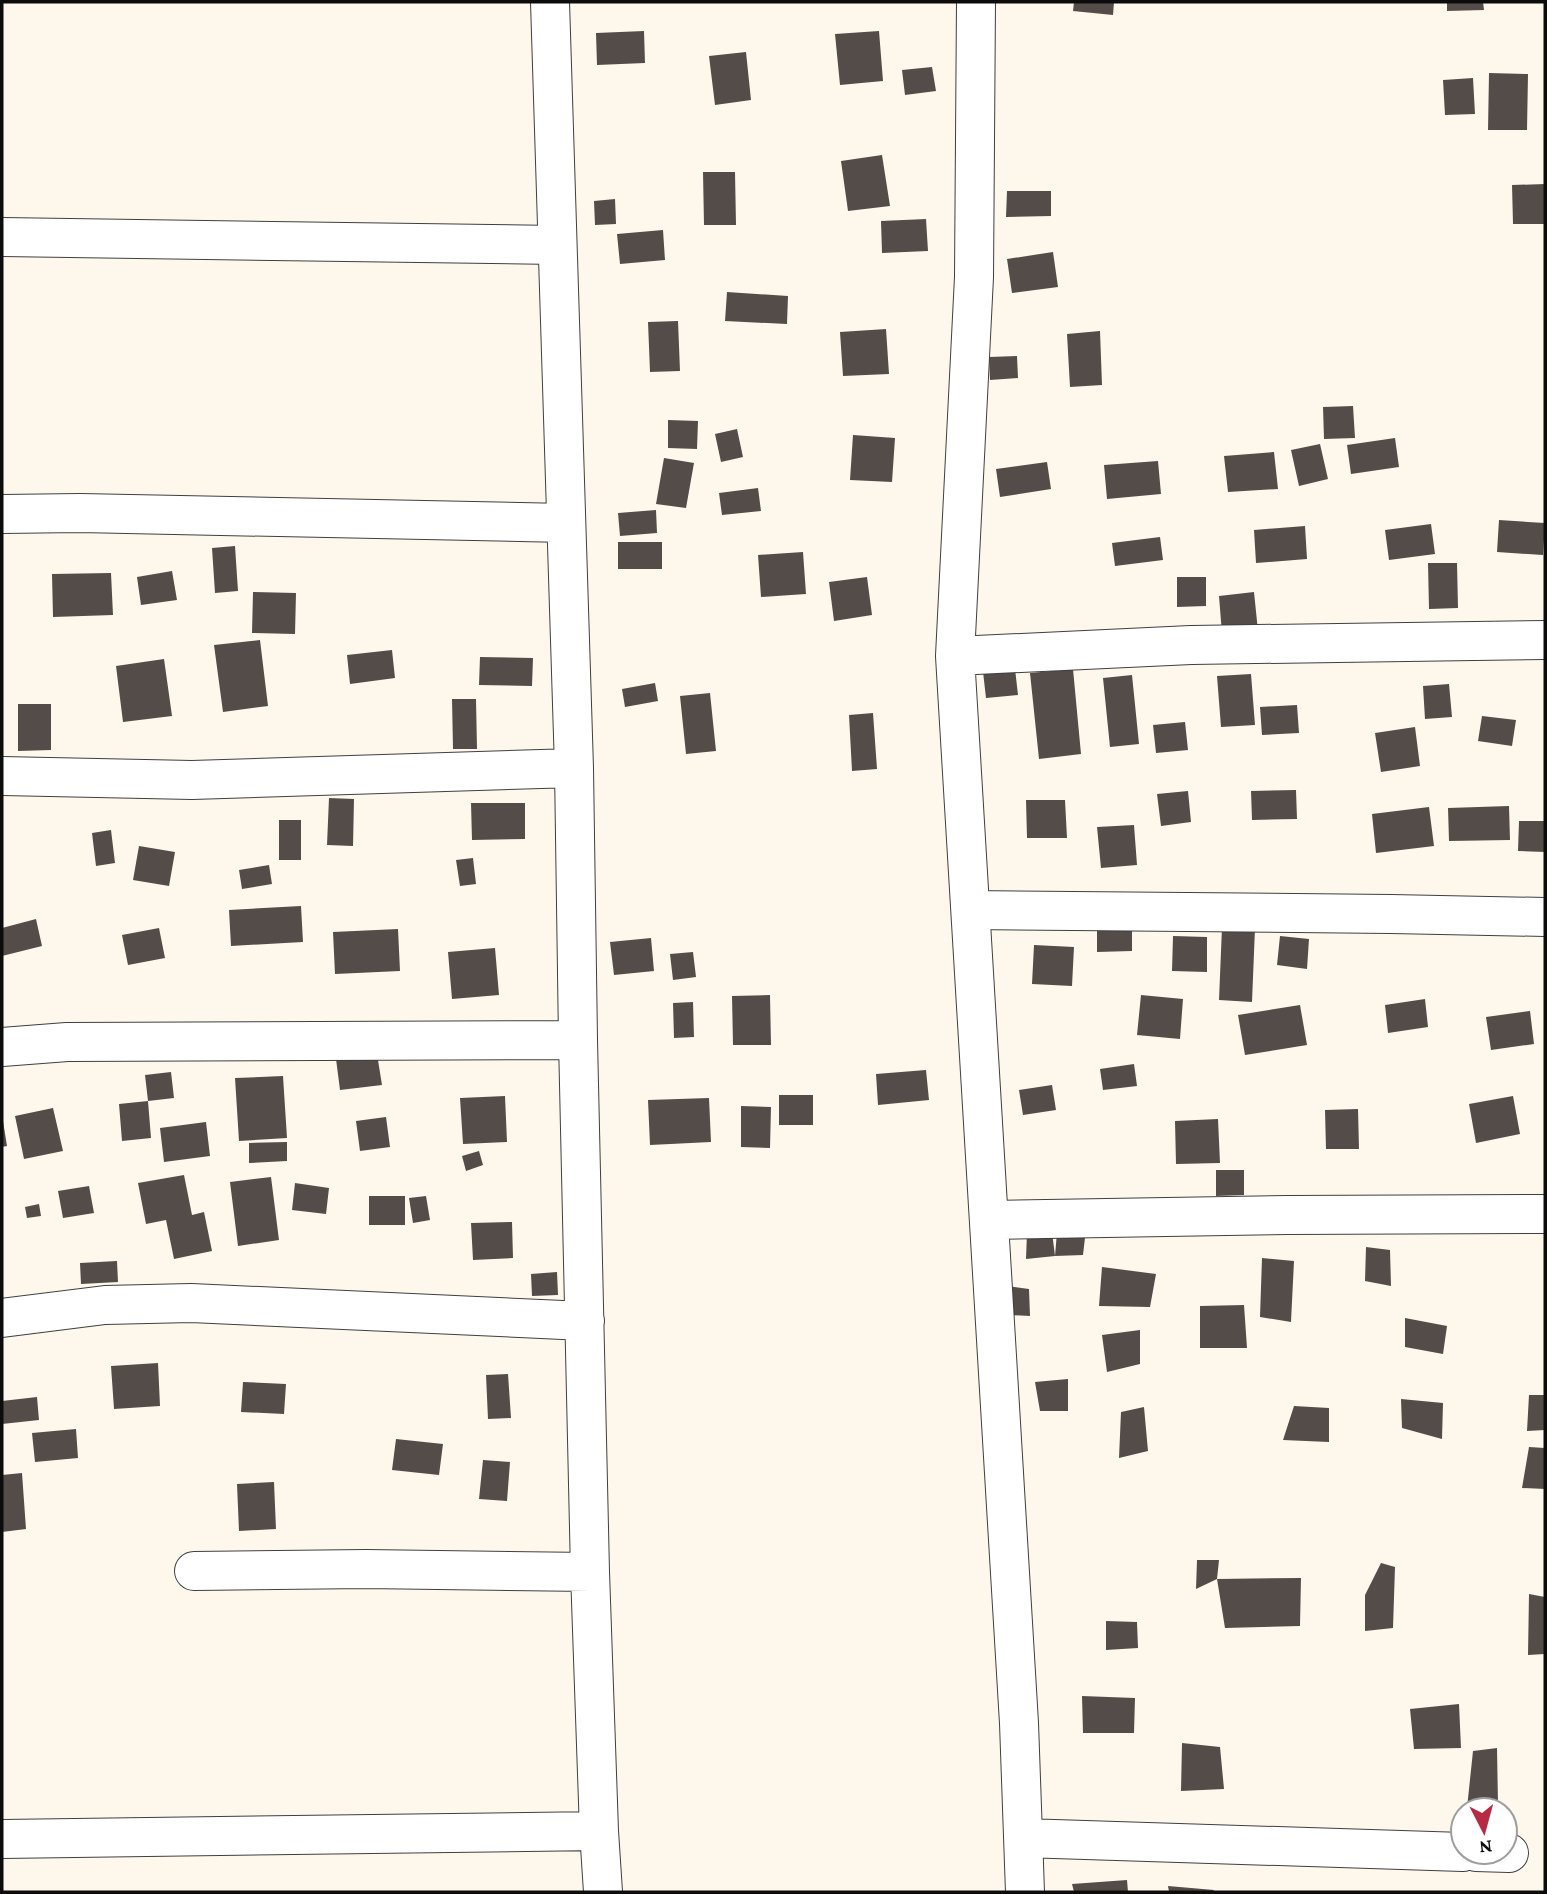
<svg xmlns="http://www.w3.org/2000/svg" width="1547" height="1894" viewBox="0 0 1547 1894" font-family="'Crimson Pro',serif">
<rect width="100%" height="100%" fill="#fef8ec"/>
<path fill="#544c49" d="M1074,2H1114L1113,15L1073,11Z
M1447,2H1483L1484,10L1447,11Z
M644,31L645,63L597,65L596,33Z
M879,31L883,81L840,85L835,34Z
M746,52L751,100L715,105L709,56Z
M932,67L936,91L905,95L902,70Z
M1489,73L1528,74L1527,130H1488Z
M1473,78L1475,114L1445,115L1443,80Z
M882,155L890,206L848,211L841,161Z
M703,172H735L736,225H704Z
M1545,184V224H1513L1512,185Z
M1007,191H1051V216L1006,217Z
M615,199L616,224L595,225L594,201Z
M926,219L928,251L882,253L881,221Z
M663,230L665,260L620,264L617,234Z
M1053,252L1058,287L1012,293L1007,259Z
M727,292L788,296L787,324L725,321Z
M678,321L680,371L650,372L648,322Z
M886,329L889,374L843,376L840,332Z
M1100,331L1102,385L1070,387L1067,334Z
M1017,356L1018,378L990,380L989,357Z
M1353,406L1355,438L1324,439L1323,407Z
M668,420L698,421L697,449L668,448Z
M737,429L743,457L721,462L715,434Z
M853,435L895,438L892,482L850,480Z
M1395,438L1399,467L1351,474L1347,445Z
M1320,444L1328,479L1299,486L1291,450Z
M1274,452L1278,489L1228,492L1224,456Z
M664,458L694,463L686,508L656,504Z
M1158,461L1161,494L1107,499L1104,465Z
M1047,462L1051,489L1000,497L996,469Z
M758,488L761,511L722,515L719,493Z
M656,510L657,533L620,536L618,513Z
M1499,520L1545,523L1543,555L1497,552Z
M1431,524L1435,554L1389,560L1385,530Z
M1305,526L1307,559L1256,563L1254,530Z
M1160,537L1163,560L1115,566L1112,543Z
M618,542H662V569H618Z
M235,546L238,591L215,593L212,548Z
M803,552L806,594L761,597L758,555Z
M1428,563H1457L1458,608L1429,609Z
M172,571L177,600L141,605L137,577Z
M111,573L113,615L53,617L52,574Z
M867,577L872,615L834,621L829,582Z
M1177,577H1206V606L1177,607Z
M253,592L296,593L295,634L252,633Z
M1254,592L1258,631L1222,634L1219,596Z
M260,640L268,706L223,712L214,645Z
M392,650L395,678L350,684L347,655Z
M480,657L533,658L532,686L479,685Z
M164,659L172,716L123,722L116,666Z
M1014,660L1018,695L986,698L982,663Z
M1073,669L1081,754L1039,759L1030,673Z
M1251,674L1255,725L1221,727L1217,676Z
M1132,675L1139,744L1110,747L1103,678Z
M655,683L658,701L625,707L622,689Z
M1449,684L1452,717L1425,719L1423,686Z
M710,693L716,751L686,754L680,696Z
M452,699H476L477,749H453Z
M18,704H51V750L18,751Z
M1297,705L1299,733L1262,735L1260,707Z
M873,713L877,769L852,771L849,715Z
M1482,716L1516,720L1512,746L1478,741Z
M1185,722L1188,750L1156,753L1153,725Z
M1415,727L1420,766L1381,772L1375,733Z
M1296,790L1297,819L1252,820L1251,791Z
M1188,791L1191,822L1161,826L1157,794Z
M329,798L354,799L353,846L327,845Z
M1026,800H1065L1067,838H1027Z
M471,803H525V839L472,840Z
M1509,806L1510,840L1449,841L1448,808Z
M1429,807L1434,846L1376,853L1372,814Z
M279,820H301V860H279Z
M1519,821H1545V852L1518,851Z
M1134,825L1137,865L1101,868L1097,827Z
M111,830L115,863L96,866L92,833Z
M139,846L175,852L169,886L133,880Z
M473,858L476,884L460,886L456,860Z
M269,865L272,884L242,889L239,870Z
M301,906L303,942L231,946L229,910Z
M36,919L42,946L2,956V928Z
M1132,926V951L1097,952V927Z
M1222,927L1255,928L1252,1002L1219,1000Z
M159,928L165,958L128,965L122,935Z
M398,929L400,971L335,974L333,932Z
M1173,936L1207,937V972L1172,971Z
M1280,936L1309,939L1307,969L1277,965Z
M651,938L654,971L614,975L610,942Z
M1034,945L1074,947L1072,986L1032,984Z
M495,948L499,995L452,999L448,952Z
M693,952L696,977L673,980L670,954Z
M770,995L771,1045H733L732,996Z
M1141,995L1183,999L1180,1039L1137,1035Z
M1425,999L1428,1027L1388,1033L1385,1005Z
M693,1002L694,1037L674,1038L673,1003Z
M1300,1005L1307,1045L1245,1055L1238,1015Z
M1530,1011L1534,1044L1491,1050L1486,1017Z
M377,1054L382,1085L340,1090L336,1059Z
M1134,1064L1137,1086L1103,1090L1100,1069Z
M926,1070L929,1100L878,1105L876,1074Z
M171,1072L174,1098L148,1101L151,1138L122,1141L119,1104L148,1101L145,1075Z
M283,1076L287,1138L239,1141L235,1078Z
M1052,1085L1056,1110L1023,1115L1019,1090Z
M779,1095H813V1125H779Z
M505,1096L507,1142L463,1144L460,1098Z
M1513,1096L1520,1134L1476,1143L1469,1104Z
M709,1098L711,1142L650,1145L648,1100Z
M741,1106L771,1107L770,1148L741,1147Z
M53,1108L63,1151L24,1159L15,1116Z
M1358,1109L1359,1149H1326L1325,1110Z
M386,1117L390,1147L360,1151L356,1121Z
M1218,1119L1220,1163L1176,1164L1175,1121Z
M2,1121H3L7,1146L2,1147Z
M206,1122L210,1156L164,1162L160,1128Z
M287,1142V1161L249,1163V1143Z
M479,1151L483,1165L466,1171L462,1156Z
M1216,1170H1244V1195L1216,1196Z
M184,1175L192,1215L204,1212L212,1251L174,1259L166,1220L146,1224L138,1183Z
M271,1177L279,1240L238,1246L230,1182Z
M295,1183L329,1188L326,1214L292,1210Z
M89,1186L94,1213L63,1218L58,1191Z
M369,1196H405V1225H369Z
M426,1196L430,1220L413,1223L409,1198Z
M39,1204L41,1216L27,1218L25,1207Z
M512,1222L513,1258L473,1260L471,1223Z
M1086,1229L1083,1255L1055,1256L1057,1232Z
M1027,1232H1052L1055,1256L1026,1259Z
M1366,1247L1390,1250L1391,1286L1365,1281Z
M1262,1258L1294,1261L1291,1322L1260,1317Z
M117,1261L118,1282L81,1284L80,1263Z
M1102,1267L1156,1274L1150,1307L1099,1306Z
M557,1272L558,1295L532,1296L531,1274Z
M1007,1286L1029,1289L1030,1316L1009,1315Z
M1244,1305L1247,1348H1200V1306Z
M1405,1318L1447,1326L1443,1354L1405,1347Z
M1140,1330V1364L1107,1372L1102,1335Z
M158,1363L160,1406L114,1409L111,1366Z
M508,1374L511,1418L488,1419L486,1375Z
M1068,1379V1411H1040L1035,1382Z
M243,1382L286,1384L284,1414L241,1412Z
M1529,1395H1545V1430L1527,1431Z
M37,1397L39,1420L2,1424V1401Z
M1401,1399L1443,1403L1442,1439L1402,1428Z
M1294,1406L1329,1408V1442L1283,1440Z
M1144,1407L1148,1451L1119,1458L1121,1412Z
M76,1429L78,1458L35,1462L32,1433Z
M396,1439L443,1444L439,1475L392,1470Z
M1529,1447L1545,1448V1489L1522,1488Z
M483,1460L510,1462L507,1501L479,1499Z
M22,1473L26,1529L2,1532V1475Z
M274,1482L276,1529L239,1531L237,1484Z
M1197,1560H1219L1217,1579L1196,1589Z
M1381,1563L1395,1567L1393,1628L1365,1631V1595Z
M1301,1578L1300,1626L1225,1628L1217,1579Z
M1529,1594L1545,1597V1654L1528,1655Z
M1106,1621L1137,1622L1138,1648L1106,1650Z
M1082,1696L1135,1698L1134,1733H1083Z
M1459,1704L1461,1748L1414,1749L1410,1709Z
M1182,1743L1220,1747L1224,1789L1181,1791Z
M1497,1748L1498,1804L1467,1808L1473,1751Z
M1127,1880L1128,1892H1074L1072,1884Z
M1168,1886L1214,1890L1213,1892H1169Z"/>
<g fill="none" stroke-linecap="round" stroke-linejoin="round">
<g stroke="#3f3f3f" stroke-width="40">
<path id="minor" d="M550,2L574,768L578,1040L590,1572L599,1831L603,1892
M976,2L974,277L955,656L1019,1723L1025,1892
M2,237L557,245
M2,514L80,513L566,523
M955,656L1191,645L1545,640
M2,776L192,780L574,768
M971,910L1391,914L1545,917
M2,1047L67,1042L578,1040
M989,1220L1288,1215L1545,1214
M2,1318L105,1305L191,1303L585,1321
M194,1571L366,1569L590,1572
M1023,1838L1463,1852
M2,1839L599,1831
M1476,1852L1509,1853"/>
</g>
<use href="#minor" stroke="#fff" stroke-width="38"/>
</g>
<rect width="1547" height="1894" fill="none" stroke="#0c0c0c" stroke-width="7"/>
<g transform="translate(1484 1831) rotate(174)"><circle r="33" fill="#ffffff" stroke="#9e9e9e" stroke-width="2"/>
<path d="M0-5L12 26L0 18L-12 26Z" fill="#b62a44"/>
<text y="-10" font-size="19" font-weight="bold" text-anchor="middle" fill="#0c0c0c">N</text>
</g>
</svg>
